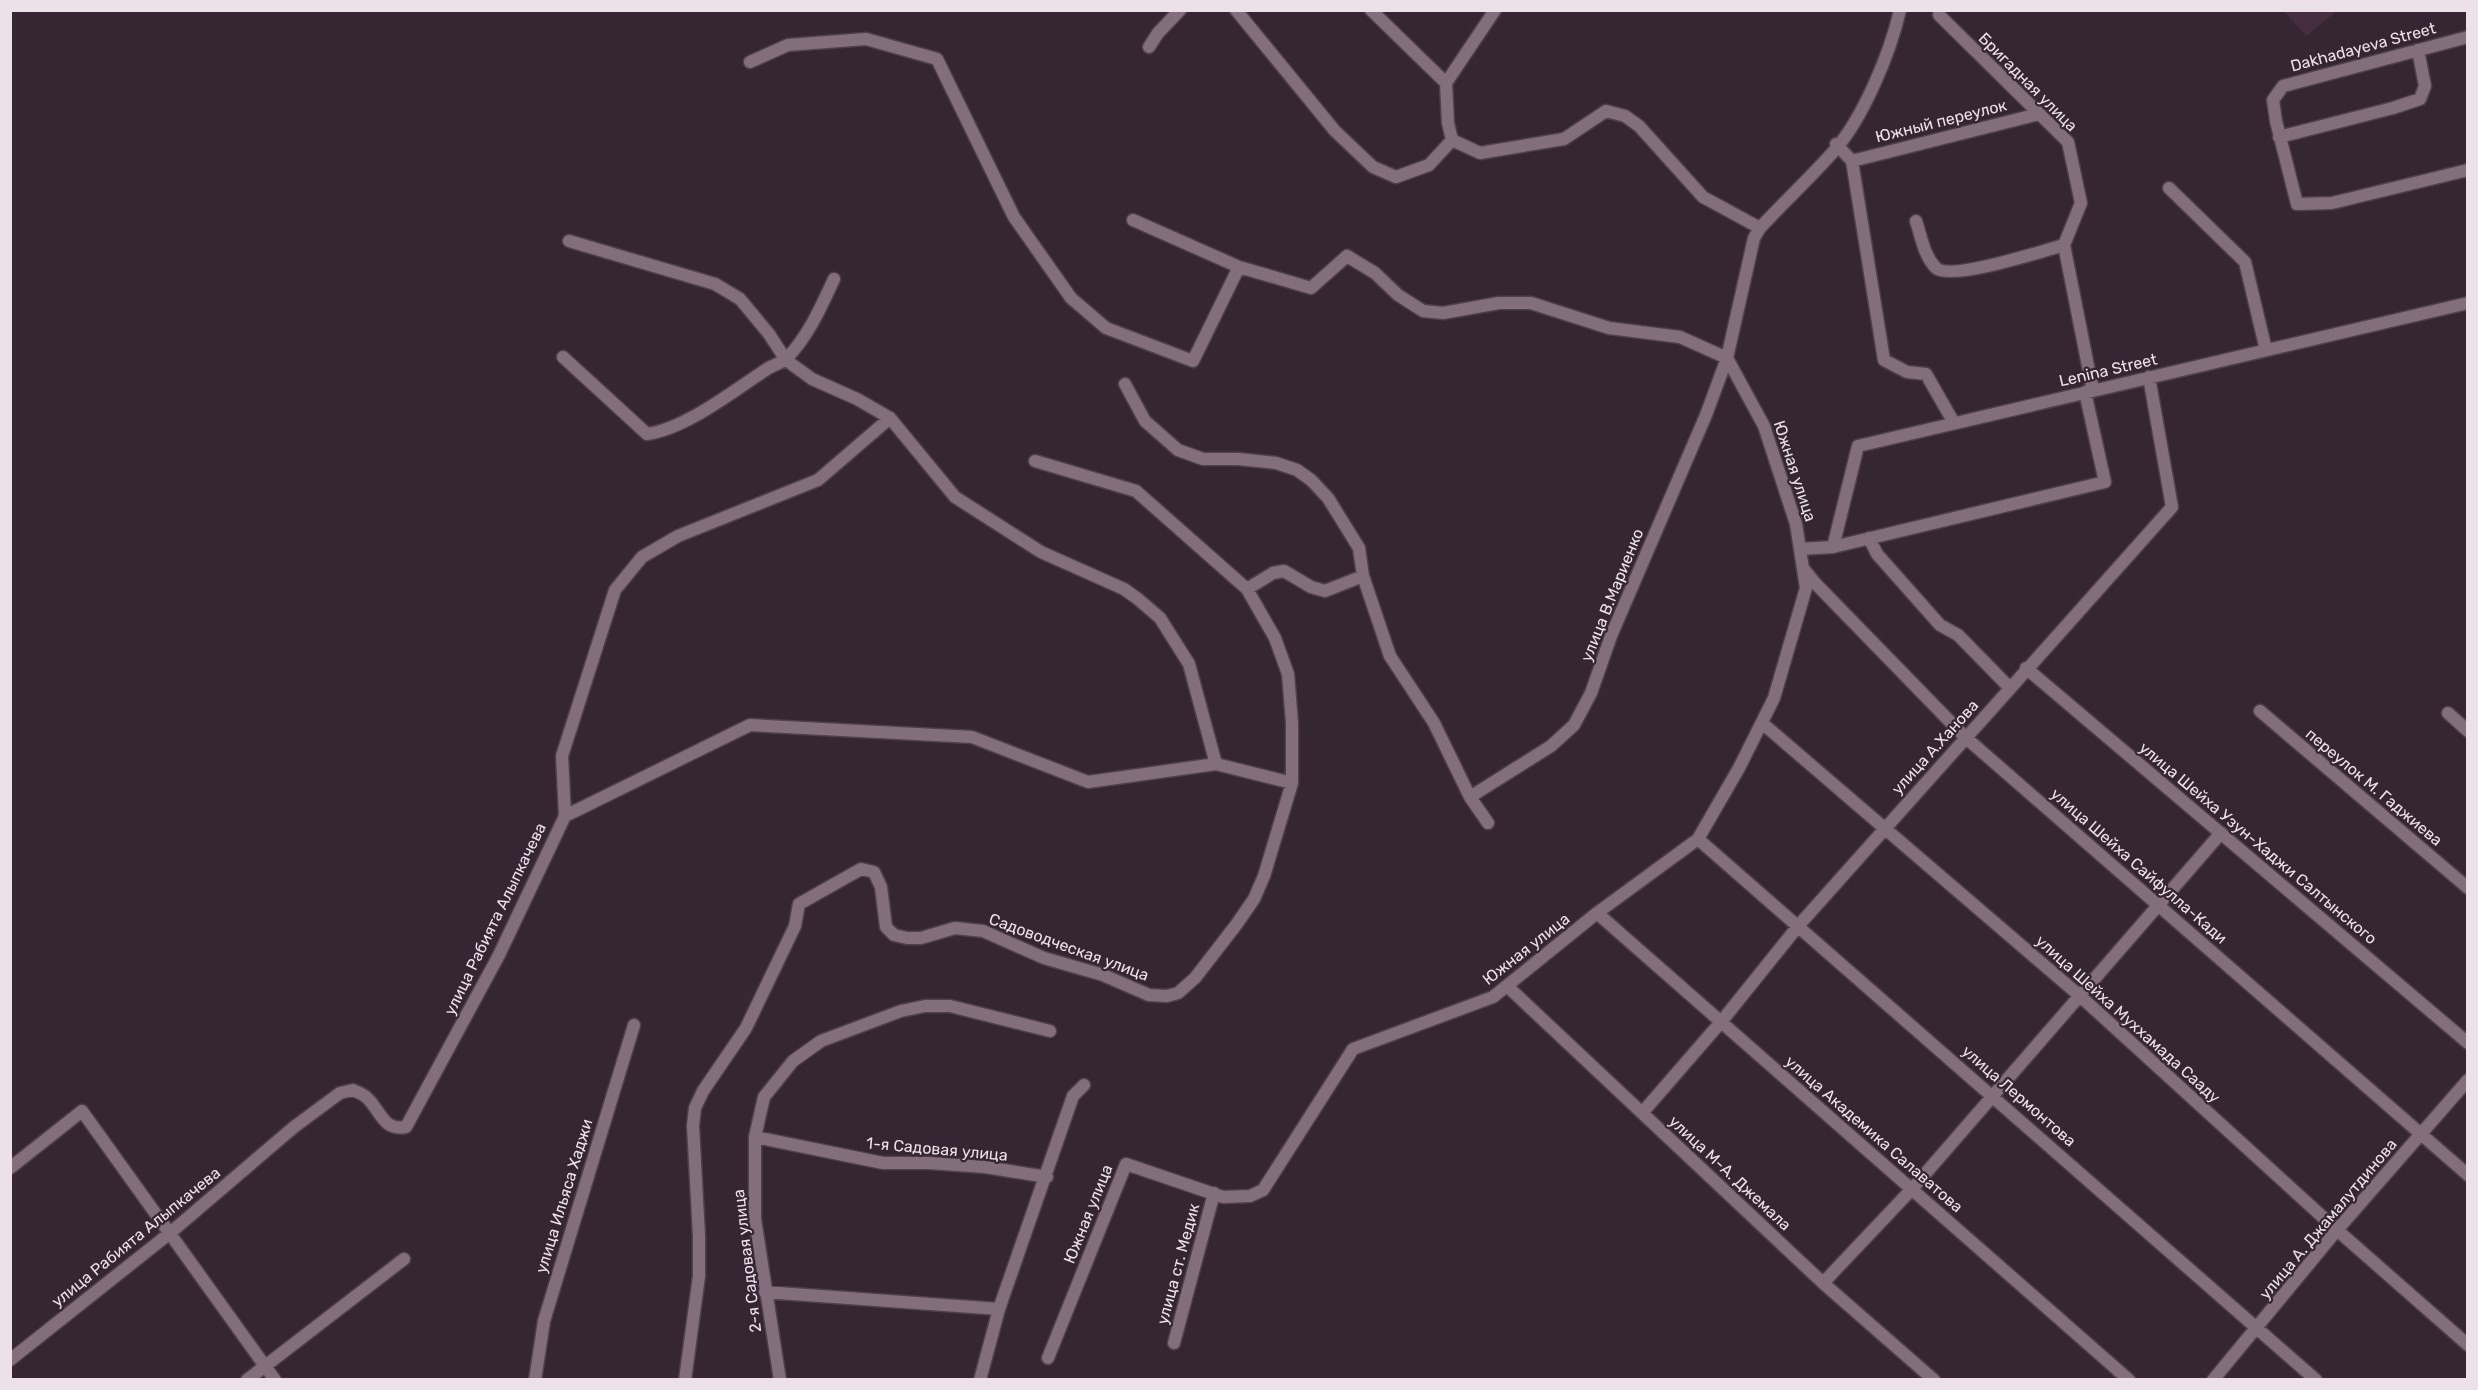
<svg xmlns="http://www.w3.org/2000/svg" width="2478" height="1390" viewBox="0 0 2478 1390" font-family="Rubik,sans-serif">
<rect width="100%" height="100%" fill="#362533"/>
<path fill="#442e3f" d="M2284,11H2337L2306,36Z"/>
<g fill="none" stroke-linecap="round" stroke-linejoin="round">
<g stroke="#4f404c" stroke-width="15">
<path id="minor" d="M1236,10L1335,131L1373,167L1396,177L1429,165L1452,140
M1371,10L1446,83
M1939,15L2068,142L2081,203L2064,245L2093,391
M2468,37L2283,86L2273,100L2276,121L2297,204L2332,203L2468,170
M1149,47L1158,33L1180,10
M750,62L788,45L866,39L937,59L1014,217L1071,298L1106,328L1193,361L1239,267
M2279,137L2393,108L2420,99L2425,86L2418,50
M1452,140L1480,153L1564,139L1606,111L1625,116L1639,126L1703,197L1760,228
M1452,140L1448,123L1446,83L1495,10
M1836,144L1852,161L1884,360L1907,372L1926,374L1954,423
M1852,161L2039,114
M2169,188L2245,262L2266,350
M1133,220L1239,267L1311,288L1347,256L1375,273L1398,295L1423,311L1443,313L1499,303H1531L1609,328L1680,337L1727,358
M1916,221C1921,236 1924,256 1936,268C1951,281 2043,251 2064,245
M569,241L715,284L740,299L769,334L786,360L812,379L857,399L890,418L955,497L1041,552L1124,589L1138,599L1160,618L1189,664L1216,764L1292,783
M563,357L647,434C687,428 733,391 767,369C773,365 782,363 787,358C809,335 821,307 834,279
M1125,384L1145,421L1178,450L1203,459H1238L1276,463L1297,470L1311,480L1328,498L1359,548L1363,576L1390,656L1434,723L1470,797L1488,823
M1869,538L1877,554L1940,625L1958,635L2009,687
M1833,547L1858,446L2468,303
M1800,549L1833,547L2105,482L2085,392
M1803,568L1815,583L1965,737L2468,1175
M1247,589L1273,573L1284,571L1311,587L1325,591L1363,576
M2026,668L2468,1043
M2260,711L2468,888
M2448,713L2468,731
M1762,723L2080,996L2337,1230L2468,1345
M1470,797L1551,746L1574,725L1591,693L1611,636L1706,415L1727,358L1754,238L1760,228C1784,202 1810,178 1834,151C1863,118 1890,54 1900,10
M565,816L562,756L615,590L642,557L678,536L818,480L890,418
M1698,839L2316,1380
M1597,913L2129,1380
M1507,986L1823,1283L1934,1380
M1642,1113L1721,1022L1799,925L2172,507L2149,377
M755,1137L883,1163H929L985,1167L1047,1177
M10,1168L82,1111L275,1380
M1823,1283L1912,1189L2221,833
M765,1292L999,1309
M1174,1343L1214,1193
M1048,1358L1126,1164L1223,1197L1250,1196L1263,1190L1353,1049L1493,997L1597,913L1698,839L1739,768L1774,698L1806,588L1796,524L1764,426L1727,358
M10,1360L170,1233L294,1127L340,1093L353,1090C357,1092 363,1094 366,1097C381,1110 382,1131 406,1127L499,955L565,816L750,725L972,737L1088,782L1216,764
M247,1380L404,1259
M535,1380L544,1321L634,1025
M685,1380L699,1276V1236L693,1126L695,1108L703,1091L746,1028L795,926L799,904L861,869L874,872L881,887L886,927L894,935L907,938H921L955,928L983,931L1044,958L1103,975L1149,995L1167,996L1178,993L1195,978L1236,925L1254,899L1264,876L1292,783V723L1288,674L1275,638L1247,589L1136,491L1035,461
M780,1380L755,1219V1137L764,1097L793,1061L821,1041L901,1011L925,1006H950L1050,1031
M980,1380L999,1309L1073,1096L1084,1085
M2213,1380L2337,1230L2468,1080"/>
</g>
<use href="#minor" stroke="#826e7d" stroke-width="12"/>
</g>
<g text-anchor="middle" dominant-baseline="central" stroke-width="4.5" stroke-linejoin="round" paint-order="stroke">
<g font-size="16" fill="#ece0e9" stroke="#362533">
<text transform="translate(2363 47) rotate(-15)">Dakhadayeva Street</text>
<text transform="translate(2028 82) rotate(45)">Бригадная улица</text>
<text transform="translate(1941 121) rotate(-14)">Южный переулок</text>
<text transform="translate(2108 370) rotate(-13)">Lenina Street</text>
<text transform="translate(1795 471) rotate(72)">Южная улица</text>
<text transform="translate(1612 595) rotate(-68)">улица В.Мариенко</text>
<text transform="translate(1935 747) rotate(-48)">улица А.Ханова</text>
<text transform="translate(2374 787) rotate(40)">переулок М. Гаджиева</text>
<text transform="translate(2258 843) rotate(40)">улица Шейха Узун-Хаджи Салтынского</text>
<text transform="translate(2139 866) rotate(41)">улица Шейха Сайфулла-Кади</text>
<text transform="translate(495 919) rotate(-64)">улица Рабията Алыпкачева</text>
<text transform="translate(1069 947) rotate(20)">Садоводческая улица</text>
<text transform="translate(1526 949) rotate(-38)">Южная улица</text>
<text transform="translate(2128 1019) rotate(42)">улица Шейха Муххамада Сааду</text>
<text transform="translate(2019 1096) rotate(41)">улица Лермонтова</text>
<text transform="translate(1874 1134) rotate(41)">улица Академика Салаватова</text>
<text transform="translate(937 1149) rotate(5)">1-я Садовая улица</text>
<text transform="translate(1730 1173) rotate(43)">улица М-А. Джемала</text>
<text transform="translate(564 1196) rotate(-73)">улица Ильяса Хаджи</text>
<text transform="translate(1088 1214) rotate(-68)">Южная улица</text>
<text transform="translate(2328 1219) rotate(-50)">улица А. Джамалутдинова</text>
<text transform="translate(136 1237) rotate(-39)">улица Рабията Алыпкачева</text>
<text transform="translate(747 1261) rotate(-97)">2-я Садовая улица</text>
<text transform="translate(1178 1264) rotate(-75)">улица ст. Медик</text>
</g>
</g>
<rect width="2478" height="1390" fill="none" stroke="#ece0e9" stroke-width="24"/>
</svg>
